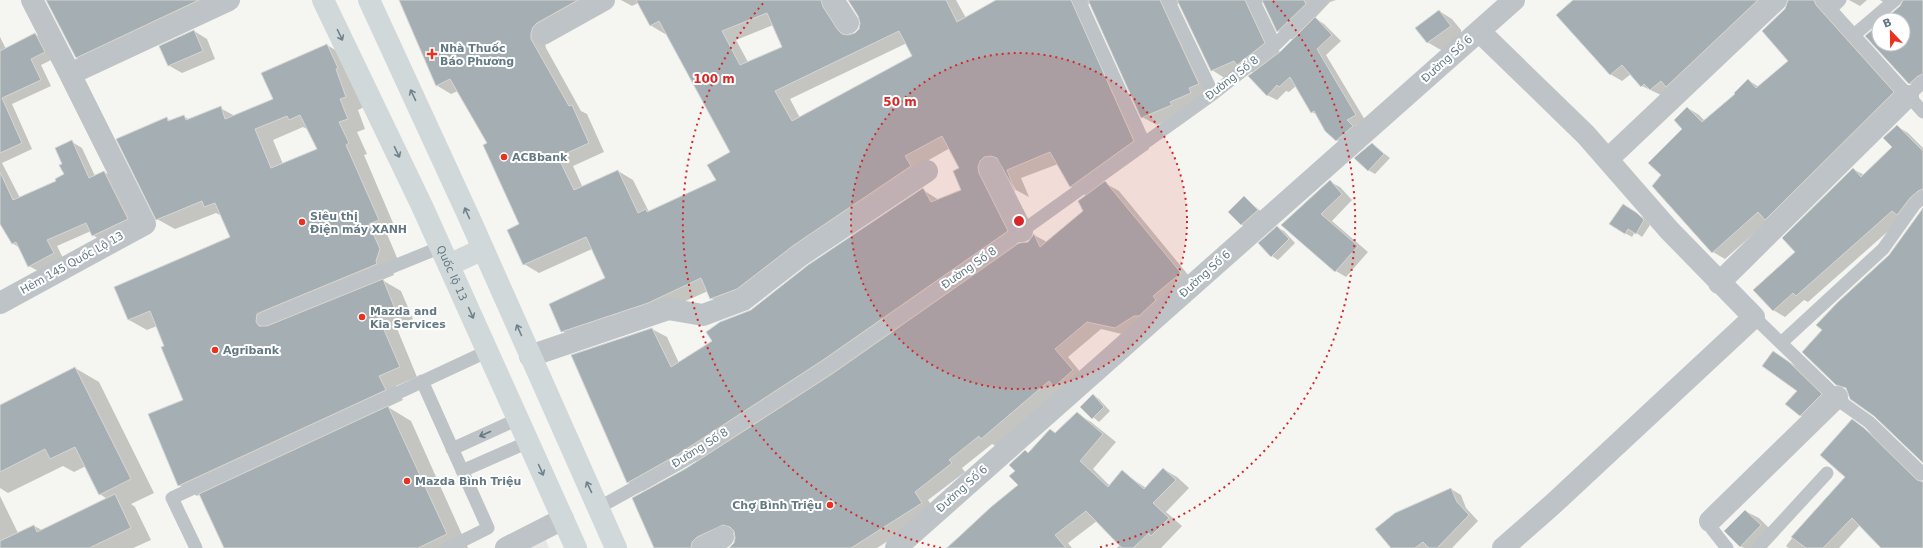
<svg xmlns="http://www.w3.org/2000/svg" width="1923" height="548" viewBox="0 0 1923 548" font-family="'DejaVu Sans',sans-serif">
<rect width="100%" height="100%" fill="#f5f5f1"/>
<path fill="#e6e6e5" d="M546,540L549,548H530Z"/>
<path fill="#0003" fill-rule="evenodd" d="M47,0H216L93,67L76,57Z
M403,0H608L545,43L546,48L581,111L587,114L604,152L573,166L583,188L618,171L633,180L649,212L718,181L732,152L667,33L665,34L650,25L638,3L632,6L621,0H839L837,16L850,36L856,34L860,29L861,22L859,16L848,0H956L966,18L1000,0H1336L1330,2L1315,18L1324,24L1341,41L1326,55L1365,120L1355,126L1362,132L1346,146L1337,140L1317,115L1312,112L1296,86L1289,92L1286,91L1277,100L1267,95L1254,73L1248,70L1226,79L1212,70L1179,2L1175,8L1213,92L1186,113L1157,125L1142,117L1090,2L1086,8V13L1149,149L1103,182L1119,191L1194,282L1130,336L1101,329L1068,357L1086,379L996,446L992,444L962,468L965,472L928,500L935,511L877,548H730L735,544V532L708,548H655L696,463V461L643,491L628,482L652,329L667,337L679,363L713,341L751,311L923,190L939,200L962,190L960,169L950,148L920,165L726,307L711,298L708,291L663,311L577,340L562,331L606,279L592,249L539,273L524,264L520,225L488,144L458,91L451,94L436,85ZM1264,2L1278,31L1293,40L1280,53L1260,12L1261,4ZM773,25L784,47L748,62L736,40ZM907,43L913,56L800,118L790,99ZM1058,164L1070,186L1087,196L1085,211L1047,242L1034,235L1029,243L1016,244L1022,240L999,165H1002L1016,190L1029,197L1021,178Z
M1574,0H1777L1663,96L1642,86L1631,74L1622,81L1610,74Z
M1789,0H1831L1906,99L1725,259L1713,252L1662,175L1684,129L1688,108L1699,115L1705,121L1737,94L1748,80L1759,87L1789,61L1763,31L1789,4Z
M1849,0H1867L1860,6Z
M1880,0H1923V88L1921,90L1909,83L1867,36L1879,25V44H1903V20H1885L1901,6L1904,0L1893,8Z
M1439,11L1452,19L1461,30V37L1441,50L1427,42Z
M194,31L207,39L215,59L182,73L168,65Z
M35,34L45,40L55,58L41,65L51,86L12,104L32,149L2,163L20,198L58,181L65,174L63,164L72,142L82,148L95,176L104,172L115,178L138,225L103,242L93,235L91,231L57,246L64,260L40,272L29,266L20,248L12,243L0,221V37L6,49Z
M327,45L345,56L364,107L358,110L365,129L357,132L367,154L364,155L396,230L387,234L398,260L393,272L394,275L382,280L401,291L413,319L396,326L417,377L396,386L403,400L388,407L411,421L468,548H225L200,494L197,496L179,485L184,400L157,326L147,330L129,320L231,237L222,216L216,213L175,229L157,219L166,118L171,121L183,116L190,120L220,108L235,116L274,100ZM303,127L307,129L318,149L283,164L273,140Z
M1897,126L1908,133L1923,148V203L1903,218L1808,302L1804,300L1785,317L1773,310L1797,252L1853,169L1864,175L1894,147Z
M1372,144L1390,158L1375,174L1368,170Z
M1330,182L1340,187L1352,200L1332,221L1368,252L1346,277L1336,271L1283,225Z
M1244,197L1264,214L1248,228L1242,225L1230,212Z
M1623,205L1644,218L1650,225L1642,237L1635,232L1632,237L1625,233Z
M1278,228L1284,231L1295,243L1278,260L1272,256Z
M1774,352L1800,369L1832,401L1811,421L1800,415L1799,390Z
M75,368L99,382L154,493L131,504L135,507L151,540L133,548H0V496L18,533L34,526L42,530L107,499L100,494L86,466L74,472L63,466L8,493L0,488V406Z
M1093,395L1099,399L1110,411L1099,422L1081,407Z
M1077,414L1091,422L1116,442L1093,469L1110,486L1122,472L1146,488L1163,469L1177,477L1189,488L1166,512L1182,526L1161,548H1117L1120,545L1097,521L1068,543L1072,548H946L1019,485L1016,471L1025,451L1029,453L1050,430L1056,433Z
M1862,427L1874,435L1923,482V548H1882L1860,525L1839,548H1789L1786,546L1809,517L1846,477Z
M1451,489L1461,495L1466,508L1478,521L1452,548H1392Z
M1745,511L1759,518L1774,533L1759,548H1744L1740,546Z"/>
<path fill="#a5afb3" stroke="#d6d6d4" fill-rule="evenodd" d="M46,0H199L76,58Z
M399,0H578L537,23L533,27L531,33V39L569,106L572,105L589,143L558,157L574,190L618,170L638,213L646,209L647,212L716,180L707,165L730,152L659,21L650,26L636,0H821L823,7L838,30L842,34L848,35L855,33L859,29L860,23L858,16L848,0H946L957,22L996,0H1071L1134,141L1070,187L1050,152L1007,170L1015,191L997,158L991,156L984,157L980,161L978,167L979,173L1008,231L823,360L677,455L627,483L571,355L652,328L671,367L712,341L706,332L720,322L751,310L808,265L923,188L931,202L961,190L953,171L959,168L942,136L905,156L911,166L794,245L737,289L710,299L701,278L648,303L561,332L549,304L605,278L586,237L523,265L507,230L519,224L483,145L487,143L450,79L436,86ZM767,13L782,47L740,65L722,31ZM899,31L912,56L792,121L775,91Z
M1088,0H1160L1199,84L1189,88L1191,93L1170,102L1172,105L1141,118Z
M1177,0H1245L1265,43L1237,65L1234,61L1211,71Z
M1262,0H1304L1306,4L1277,32Z
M1573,0H1758L1666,87L1661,81L1650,90L1644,84L1641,87L1622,65L1610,75L1556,15Z
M1788,0H1814L1816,5L1894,92L1765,220L1758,212L1712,253L1652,186L1661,175L1648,163L1682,129L1674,120L1687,107L1702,122L1735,94L1734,93L1748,79L1756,88L1788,61L1762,31L1785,9Z
M1903,0H1923V74L1918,76L1909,84L1865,36L1879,24V44H1903V20H1884L1900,6Z
M1439,10L1451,26L1427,43L1415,28Z
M1315,17L1332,35L1317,49L1356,115L1347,120L1353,126L1336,141L1325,131L1314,111L1311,113L1290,77L1279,87L1277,85L1267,96L1248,76L1281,51Z
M194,30L203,51L168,66L159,46Z
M35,33L45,52L31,59L41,80L2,98L22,143L0,153V51Z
M327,44L338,68L336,69L346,97L340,99L348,119L339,122L349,143L346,145L379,220L369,224L380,249L376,261L377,264L261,312L257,314L256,322L259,326H267L383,279L395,309L378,316L400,367L379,376L386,390L178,486L148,414L183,400L161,347L164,346L150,311L128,320L114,287L230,237L215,203L204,207L202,201L156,220L116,139L167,117L168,121L184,115L186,120L221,106L225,119L273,99L261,73ZM300,115L317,149L271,168L255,129L287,116L289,120Z
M1897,125L1923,151V189L1918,191L1910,198L1897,215L1892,211L1796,296L1793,293L1773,311L1753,290L1795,252L1782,238L1853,168L1861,177L1892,147L1883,138Z
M72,140L89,178L104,171L128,219L92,236L86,223L47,240L54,253L28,267L16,242L12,244L0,224V172L13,200L56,181L55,179L64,174L59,165L62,164L55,148Z
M1372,143L1384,154L1368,171L1354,158Z
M1330,180L1342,194L1321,214L1358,246L1335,272L1281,225Z
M1105,181L1181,273L1153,296L1156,300L1139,316H1134L1115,328L1087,322L1055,349L1073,370L1054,387L1049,381L981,439L979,436L949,460L952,463L915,492L922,503L851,548H729L734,543L735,538L734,531L730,527L723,525L697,537L692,542L691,548H654L632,498L685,469L832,374L1019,243L1028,242L1034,234L1040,247L1083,211L1078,201Z
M1244,196L1258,210L1241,225L1228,212Z
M1623,204L1637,213L1644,220L1636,234L1628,229L1625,234L1609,224Z
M1923,208V463L1874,416L1850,399L1846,388L1836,385L1802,352L1822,330L1816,325L1838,302L1889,255Z
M1277,226L1289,239L1271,257L1258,243Z
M1773,351L1789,362L1822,394L1800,416L1785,404L1797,391L1762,366Z
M75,367L131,479L99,495L75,447L50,459L45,449L0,472V405Z
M1093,394L1104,407L1092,419L1080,407Z
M388,406L447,534L418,548H224L199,494Z
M1077,412L1103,434L1080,461L1108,487L1122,470L1144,489L1163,468L1176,480L1153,503L1169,518L1151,536L1149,533L1133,548H1122L1086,511L1055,535L1066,548H947L991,507L1018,485L1009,476L1015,471L1009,465L1025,450L1028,453L1050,429L1055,433Z
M1852,419L1864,428L1917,480L1923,482V548H1881L1852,518L1823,548H1806L1791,537L1845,477L1820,455Z
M1451,488L1457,502L1469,515L1437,548H1429L1423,542L1415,548H1391L1375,529L1395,513Z
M115,494L131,528L89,548H0V541L34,525L37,532Z
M1745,510L1761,525L1740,547L1724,531Z"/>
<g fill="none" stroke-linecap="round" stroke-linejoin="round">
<path stroke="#bdc3c6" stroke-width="13" d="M1079,0L1144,143
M1168,0L1213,94
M1253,0L1275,45
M1822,0L1923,112
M1831,9L1840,0
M1854,35L1895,0
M1908,96L1923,82
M1754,317L1845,405L1869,422L1923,474
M264,319L441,247
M1781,343L1883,249L1915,204L1923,197
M422,381L488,528L448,548
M452,449L518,419
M462,471L528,442
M598,508L681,462L827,367L1022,231L1213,94L1275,45L1321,0
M1710,521L1712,529L1727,548
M196,548L172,498L488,351
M1758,548L1827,473"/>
<path stroke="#bdc3c6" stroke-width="22" d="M32,0L70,74
M833,0L848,23
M1479,31L1586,135L1669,230L1754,317L1552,505L1503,548
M543,34L604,0
M1608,159L1776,0
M990,168L1022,231
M1719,283L1908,96
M0,303L145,224L70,74L229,0
M530,356L668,309L703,315L743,300L801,255L927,171
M1710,521L1837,397
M506,548L563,519
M703,548L723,537
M896,548L1514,0"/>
<g stroke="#d1d8da" stroke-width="22">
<path id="s1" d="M323,0L422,206L576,548"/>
<path d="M369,0L468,215L616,548"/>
<path d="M449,265L483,249"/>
</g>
</g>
<defs><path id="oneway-shaft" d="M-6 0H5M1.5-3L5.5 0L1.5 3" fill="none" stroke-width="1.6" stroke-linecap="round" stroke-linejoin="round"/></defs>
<g stroke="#6e828c">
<use href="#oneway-shaft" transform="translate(340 35) rotate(64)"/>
<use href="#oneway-shaft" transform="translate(413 95) rotate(-115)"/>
<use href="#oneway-shaft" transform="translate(397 152) rotate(64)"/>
<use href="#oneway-shaft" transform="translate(467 213) rotate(-114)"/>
<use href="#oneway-shaft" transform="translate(471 313) rotate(66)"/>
<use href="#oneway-shaft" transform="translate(519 330) rotate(-114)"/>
<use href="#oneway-shaft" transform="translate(541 470) rotate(66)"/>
<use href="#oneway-shaft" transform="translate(589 487) rotate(-115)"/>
</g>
<use stroke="#637983" href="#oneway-shaft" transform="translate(485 434) rotate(156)"/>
<circle cx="1019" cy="221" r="168" fill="#d62828" fill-opacity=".12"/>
<g fill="none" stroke="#d62828" stroke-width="2" stroke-dasharray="2 4">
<circle cx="1019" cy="221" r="168"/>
<path d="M941 548A336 336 0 0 1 765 1M1273 1A336 336 0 0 1 1097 548"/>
</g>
<g fill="#e8321e" stroke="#fff" stroke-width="1.5">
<path d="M430 48h4v4h4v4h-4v4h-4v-4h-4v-4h4z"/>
<circle cx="504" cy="157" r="4"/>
<circle cx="302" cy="222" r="4"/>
<circle cx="362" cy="317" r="4"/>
<circle cx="215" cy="350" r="4"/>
<circle cx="407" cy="481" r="4"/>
<circle cx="830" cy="505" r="4"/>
</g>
<g text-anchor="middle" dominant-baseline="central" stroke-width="4" stroke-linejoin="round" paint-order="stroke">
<g font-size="11" font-weight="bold" fill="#637983" stroke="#fff" text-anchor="start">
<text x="440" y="48">Nhà Thuốc<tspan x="440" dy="13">Báo Phương</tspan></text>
<text x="512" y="157">ACBbank</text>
<text x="310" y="216">Siêu thị<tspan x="310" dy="13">Điện máy XANH</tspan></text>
<text x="370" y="311">Mazda and<tspan x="370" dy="13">Kia Services</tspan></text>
<text x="223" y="350">Agribank</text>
<text x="415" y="481">Mazda Bình Triệu</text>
<text x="822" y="505" text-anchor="end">Chợ Bình Triệu</text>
</g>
<g font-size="11" fill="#637983" stroke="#fff">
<text transform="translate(1447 59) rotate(-42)">Đường Số 6</text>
<text transform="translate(1232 78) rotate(-38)">Đường Số 8</text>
<text transform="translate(72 263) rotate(-29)">Hẻm 145 Quốc Lộ 13</text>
<text transform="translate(969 268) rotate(-35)">Đường Số 8</text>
<text stroke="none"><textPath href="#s1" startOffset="302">Quốc lộ 13</textPath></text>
<text transform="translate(1205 274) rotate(-42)">Đường Số 6</text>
<text transform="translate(700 448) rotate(-32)">Đường Số 8</text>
<text transform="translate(962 489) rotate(-42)">Đường Số 6</text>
</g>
</g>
<circle cx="1019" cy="221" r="6" fill="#d62828" stroke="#fff" stroke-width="2"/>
<g font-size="12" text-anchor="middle" font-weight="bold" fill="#d62828" stroke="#fff" stroke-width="4" stroke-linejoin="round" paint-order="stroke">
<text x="714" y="83">100 m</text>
<text x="900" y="106">50 m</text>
</g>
<g transform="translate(1891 32) rotate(338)"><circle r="19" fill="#ffffff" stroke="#c1c9cd"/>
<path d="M0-3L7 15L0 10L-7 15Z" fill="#e8321e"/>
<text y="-6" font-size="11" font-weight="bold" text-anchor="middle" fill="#637983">B</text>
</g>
</svg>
